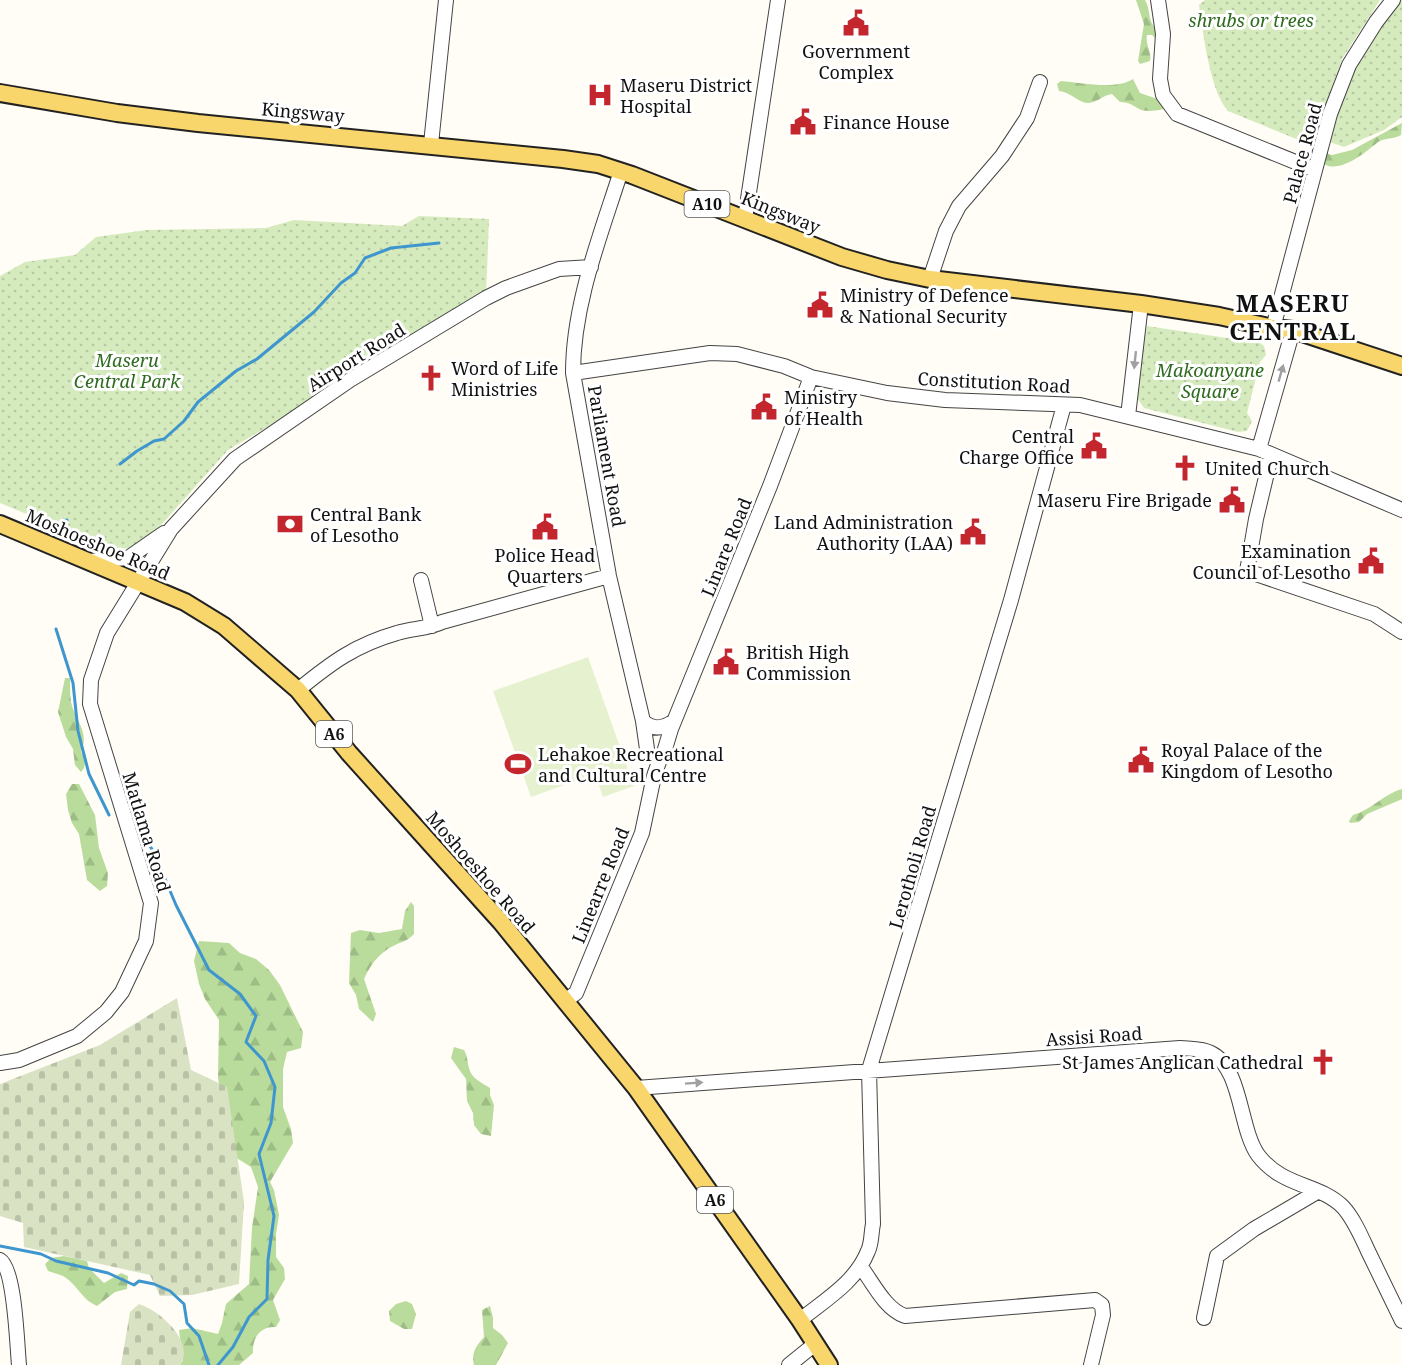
<svg xmlns="http://www.w3.org/2000/svg" width="1402" height="1365" viewBox="0 0 1402 1365" font-family="'Noto Serif',serif">
<defs>
<pattern id="forest-firs" width="22" height="20" patternUnits="userSpaceOnUse" patternTransform="scale(1.5)"><rect width="22" height="20" fill="#b9dc9c"/><path d="M5 1l3.5 6h-7zM16 11l3.5 6h-7z" fill="#9ebc85"/></pattern>
<pattern id="cemetery-stones" width="16" height="16" patternUnits="userSpaceOnUse" patternTransform="scale(1.5)"><rect width="16" height="16" fill="#d9e3c4"/><path d="M2 7V4a2 2 0 0 1 4 0v3zM10 15v-3a2 2 0 0 1 4 0v3z" fill="#b9c2a7"/></pattern>
<pattern id="park-dots" width="8" height="8" patternUnits="userSpaceOnUse" patternTransform="scale(1.5)"><rect width="8" height="8" fill="#d5ebbd"/><path d="M2 2h.1M6 6h.1" fill="none" stroke="#b6c8a1" stroke-width="1.8" stroke-linecap="round"/></pattern>
</defs>
<rect width="100%" height="100%" fill="#fffdf5"/>
<path fill="url(#forest-firs)" d="M1136,0H1145C1151,10 1147,20 1156,29V39L1152,35H1147C1145,44 1152,52 1150,61L1140,64L1138,61L1144,24Z
M1133,79L1140,93L1166,102L1170,107C1162,110 1147,113 1139,109C1132,105 1129,102 1120,102L1112,94C1103,95 1097,103 1087,103C1080,103 1070,92 1059,91L1057,84L1061,81C1082,83 1117,90 1133,79Z
M1402,123L1401,135C1395,139 1384,138 1378,142C1366,152 1340,174 1324,164L1328,142V154L1332,155L1352,150Z
M65,678H70C70,686 70,695 71,702C75,721 90,731 81,752L86,759L84,768L81,772L75,765L73,749L66,737L58,712Z
M72,784H79L95,815L99,848L108,873L107,886L100,891L87,880L79,834L72,823L68,810L66,794Z
M1402,789V799L1400,800L1367,814L1359,822L1350,823L1349,821L1353,815C1371,810 1384,794 1402,789Z
M411,902L414,906V934C405,943 402,941 393,946C378,954 371,964 364,979L376,1014L373,1022L359,1009L356,995L349,983L351,933L360,930L379,933L402,929L405,911Z
M199,941L229,943L240,953L256,959L269,970L280,985L303,1032L301,1048L287,1052L283,1069V1107L291,1129L293,1143L270,1182L274,1190L279,1215L276,1234V1257L284,1268L285,1279L273,1300L280,1320L276,1327C260,1326 252,1338 253,1353L239,1365H180L183,1360L179,1330L192,1328L218,1334L222,1323L226,1304L249,1284L252,1228L258,1187L251,1167L227,1152L218,1077L219,1020L205,999L199,984L194,961Z
M454,1047L464,1050C468,1057 467,1061 469,1068C471,1078 482,1083 490,1088V1095L494,1105L491,1136L481,1134L474,1125L473,1113L467,1101L466,1079L451,1058Z
M64,1256L87,1261L89,1268L104,1283L121,1273L128,1276L127,1289L115,1292L97,1306C81,1299 78,1285 63,1276C59,1274 53,1273 48,1271L45,1264L51,1258Z
M406,1301L412,1304L416,1314L412,1329H404L390,1321L389,1311L396,1304Z
M490,1306L493,1318V1328L502,1335L508,1343L496,1365H474C471,1353 476,1346 484,1337L482,1310Z"/>
<path fill="url(#cemetery-stones)" d="M177,998L191,1070L227,1087L244,1202L239,1284L192,1295L160,1296L150,1275L24,1247L23,1223L0,1216V1084L100,1045Z
M139,1304C159,1310 196,1342 180,1365H121L130,1312Z"/>
<path fill="url(#park-dots)" d="M1205,0H1380L1342,59L1311,145L1228,111C1210,91 1203,33 1199,5Z
M1399,0H1402V117L1384,130L1344,147L1330,142L1352,65Z
M419,216L489,219L486,298L228,450L163,523L140,542L128,548L114,550L0,503V276L25,262L75,255L96,237L147,230L266,228L294,220L402,226Z
M1147,326L1260,343L1264,346L1266,355L1260,362L1247,413L1252,421L1247,431L1238,432L1144,408L1135,395Z"/>
<path fill="#e6f2cf" d="M588,657L634,786L603,797L595,774L531,797L493,691Z"/>
<g fill="none" stroke-linecap="round" stroke-linejoin="round">
<path stroke="#3f96cf" stroke-width="3" d="M120,464L137,451L154,441L164,439L184,421L198,402L236,371L257,359L314,312L341,283L355,273L365,258L391,248L439,243
M62,525L63,521L67,520
M56,629L73,683L78,731L89,774L109,815
M136,821L154,853L176,905L209,970L240,994L256,1016L246,1042L264,1061L275,1087L271,1123L259,1154L274,1216L268,1260L267,1299L249,1317L233,1347L218,1365
M0,1246L41,1254L56,1261L108,1273L134,1285L139,1281L154,1284L170,1291L184,1304L187,1323L199,1336L209,1365"/>
<g stroke="#444" stroke-width="16">
<path id="minor" d="M1158,0L1163,34L1160,79L1163,95L1177,114L1315,170
M431,144L446,0
M621,171C600,237 573,304 573,373L609,576L643,721L647,749
M745,219L778,0
M930,279L946,231L959,206L1002,156L1027,118L1040,82
M1273,328L1330,114L1349,65L1376,22L1393,0
M573,373L710,353L737,354L784,366L811,377L887,393L945,400L1080,405L1259,449L1402,510
M1128,416L1141,304
M1259,449L1293,330
M1271,456L1256,519L1247,571L1374,614L1402,632
M89,561L128,558L164,533
M421,580L432,626
M298,690C331,663 355,645 397,633C412,628 428,629 442,622L609,576
M643,721C653,731 664,728 674,721
M665,749L671,729L770,486L811,377
M565,1001L576,993L642,833L654,776L660,759
M0,1063L19,1060L77,1036L106,1012L122,992L146,941L151,903L90,704L91,680L107,633L171,529L235,459L350,380L486,298L506,288L559,269L591,267
M636,1088L1180,1048C1190,1049 1202,1048 1211,1053C1242,1068 1239,1128 1258,1155C1283,1188 1319,1183 1343,1207C1354,1219 1361,1236 1368,1251C1379,1274 1391,1298 1402,1321
M0,1260C15,1269 17,1345 19,1365
M861,1267C873,1283 885,1309 905,1316L1095,1300L1102,1305L1103,1315L1091,1365
M1204,1318L1217,1256L1254,1229L1317,1192
M800,1320C825,1300 856,1282 868,1251C872,1243 871,1233 873,1224L869,1070L1011,600L1064,405
M789,1365L815,1344"/>
</g>
<g stroke="#222" stroke-width="20">
<path id="major" d="M0,93L117,113L198,123L563,159L598,164L632,175L842,257L887,270L930,279L1141,304L1219,316L1273,328L1293,330L1402,366
M0,524L185,602L224,626L298,690L349,753L501,922L636,1088L800,1320L829,1365"/>
</g>
<use href="#minor" stroke="#fff" stroke-width="14"/>
<use href="#major" stroke="#f9d66b" stroke-width="16"/>
</g>
<defs><path id="oneway-solid" d="M-6-.8H1V-3.2L6.5 0L1 3.2V.8H-6Z" transform="scale(1.5)"/></defs>
<g fill="#a0a0a0">
<use href="#oneway-solid" transform="translate(1135 360) rotate(96)"/>
<use href="#oneway-solid" transform="translate(1281 373) rotate(-74)"/>
<use href="#oneway-solid" transform="translate(694 1083) rotate(-4)"/>
</g>
<defs>
<g id="civic-bare" transform="scale(2.07)"><path d="M-.6-6.5H3V-4.5H.6V-3L4-1V1h2V6H-6V1h2V-1L-.6-3ZM-1.2 2.5V6h2.4V2.5Z" fill="#c4262e" stroke="#fff" stroke-width="2.5" paint-order="stroke"/></g>
<g id="hospital-bare" transform="scale(2.07)"><path d="M-5-5h3v3.5h4V-5h3V5h-3V1.5h-4V5h-3Z" fill="#c4262e" stroke="#fff" stroke-width="2.5" paint-order="stroke"/></g>
<g id="church-bare" transform="scale(2.07)"><path d="M-1.2-6h2.4v3.5h3.3v2.4h-3.3V6h-2.4V-.1h-3.3v-2.4h3.3Z" fill="#c4262e" stroke="#fff" stroke-width="2.5" paint-order="stroke"/></g>
<g id="bank-bare" transform="scale(2.07)"><path d="M-6-4H6V4H-6ZM0-2.3a2.3 2.3 0 1 0 0 4.6a2.3 2.3 0 1 0 0-4.6Z" fill="#c4262e" stroke="#fff" stroke-width="2.5" paint-order="stroke"/></g>
<g id="stadium-bare" transform="scale(2.07)"><path d="M0-5a6.5 5 0 1 0 0 10a6.5 5 0 1 0 0-10ZM-3.5-1.8h7v3.6h-7Z" fill="#c4262e" stroke="#fff" stroke-width="2.5" paint-order="stroke"/></g>
</defs>
<g fill-rule="evenodd">
<use href="#civic-bare" x="856" y="23"/>
<use href="#hospital-bare" x="600" y="95"/>
<use href="#civic-bare" x="803" y="122"/>
<use href="#civic-bare" x="820" y="305"/>
<use href="#church-bare" x="431" y="378"/>
<use href="#civic-bare" x="764" y="407"/>
<use href="#civic-bare" x="1094" y="446"/>
<use href="#church-bare" x="1185" y="468"/>
<use href="#civic-bare" x="1232" y="500"/>
<use href="#bank-bare" x="290" y="524"/>
<use href="#civic-bare" x="545" y="527"/>
<use href="#civic-bare" x="973" y="532"/>
<use href="#civic-bare" x="1371" y="561"/>
<use href="#civic-bare" x="726" y="662"/>
<use href="#civic-bare" x="1141" y="760"/>
<use href="#stadium-bare" x="518" y="764"/>
<use href="#church-bare" x="1323" y="1062"/>
</g>
<g text-anchor="middle" dominant-baseline="central" stroke-width="6" stroke-linejoin="round" paint-order="stroke">
<g fill="#fff" stroke="#585858" stroke-width="1.5">
<rect x="684.5" y="191" width="45" height="26" rx="4.5"/>
<rect x="316" y="721" width="36" height="26" rx="4.5"/>
<rect x="697" y="1187" width="36" height="26" rx="4.5"/>
</g>
<g font-size="16" font-weight="bold" fill="#111">
<text x="707" y="204">A10</text>
<text x="334" y="734">A6</text>
<text x="715" y="1200">A6</text>
</g>
<g font-size="18" font-style="italic" fill="#2f6b1f" stroke="#fff">
<text x="1251" y="20">shrubs or trees</text>
<text x="127" y="360">Maseru<tspan x="127" dy="21">Central Park</tspan></text>
<text x="1210" y="370">Makoanyane<tspan x="1210" dy="21">Square</tspan></text>
</g>
<g font-size="18" fill="#111" stroke="#fff" text-anchor="start">
<text x="856" y="51" text-anchor="middle">Government<tspan x="856" dy="21">Complex</tspan></text>
<text x="620" y="85">Maseru District<tspan x="620" dy="21">Hospital</tspan></text>
<text x="823" y="122">Finance House</text>
<text x="840" y="295">Ministry of Defence<tspan x="840" dy="21">&amp; National Security</tspan></text>
<text x="451" y="368">Word of Life<tspan x="451" dy="21">Ministries</tspan></text>
<text x="784" y="397">Ministry<tspan x="784" dy="21">of Health</tspan></text>
<text x="1074" y="436" text-anchor="end">Central<tspan x="1074" dy="21">Charge Office</tspan></text>
<text x="1205" y="468">United Church</text>
<text x="1212" y="500" text-anchor="end">Maseru Fire Brigade</text>
<text x="310" y="514">Central Bank<tspan x="310" dy="21">of Lesotho</tspan></text>
<text x="953" y="522" text-anchor="end">Land Administration<tspan x="953" dy="21">Authority (LAA)</tspan></text>
<text x="1351" y="551" text-anchor="end">Examination<tspan x="1351" dy="21">Council of Lesotho</tspan></text>
<text x="545" y="555" text-anchor="middle">Police Head<tspan x="545" dy="21">Quarters</tspan></text>
<text x="746" y="652">British High<tspan x="746" dy="21">Commission</tspan></text>
<text x="1161" y="750">Royal Palace of the<tspan x="1161" dy="21">Kingdom of Lesotho</tspan></text>
<text x="538" y="754">Lehakoe Recreational<tspan x="538" dy="21">and Cultural Centre</tspan></text>
<text x="1303" y="1062" text-anchor="end">St James Anglican Cathedral</text>
</g>
<g font-size="18" fill="#111" stroke="#fff">
<text transform="translate(303 112) rotate(5)">Kingsway</text>
<text transform="translate(1302 153) rotate(-75)">Palace Road</text>
<text transform="translate(781 212) rotate(22)">Kingsway</text>
<text transform="translate(356 357) rotate(-32)">Airport Road</text>
<text transform="translate(994 382) rotate(3)">Constitution Road</text>
<text transform="translate(607 456) rotate(80)">Parliament Road</text>
<text transform="translate(98 544) rotate(23)">Moshoeshoe Road</text>
<text transform="translate(726 547) rotate(-68)">Linare Road</text>
<text transform="translate(147 832) rotate(73)">Matlama Road</text>
<text transform="translate(912 867) rotate(-74)">Lerotholi Road</text>
<text transform="translate(481 872) rotate(49)">Moshoeshoe Road</text>
<text transform="translate(600 885) rotate(-68)">Linearre Road</text>
<text transform="translate(1094 1036) rotate(-4)">Assisi Road</text>
</g>
<g font-size="24" font-weight="bold" letter-spacing="1.5" fill="#111" stroke="#fff">
<text x="1293" y="302">MASERU<tspan x="1293" dy="28">CENTRAL</tspan></text>
</g>
</g>
</svg>
